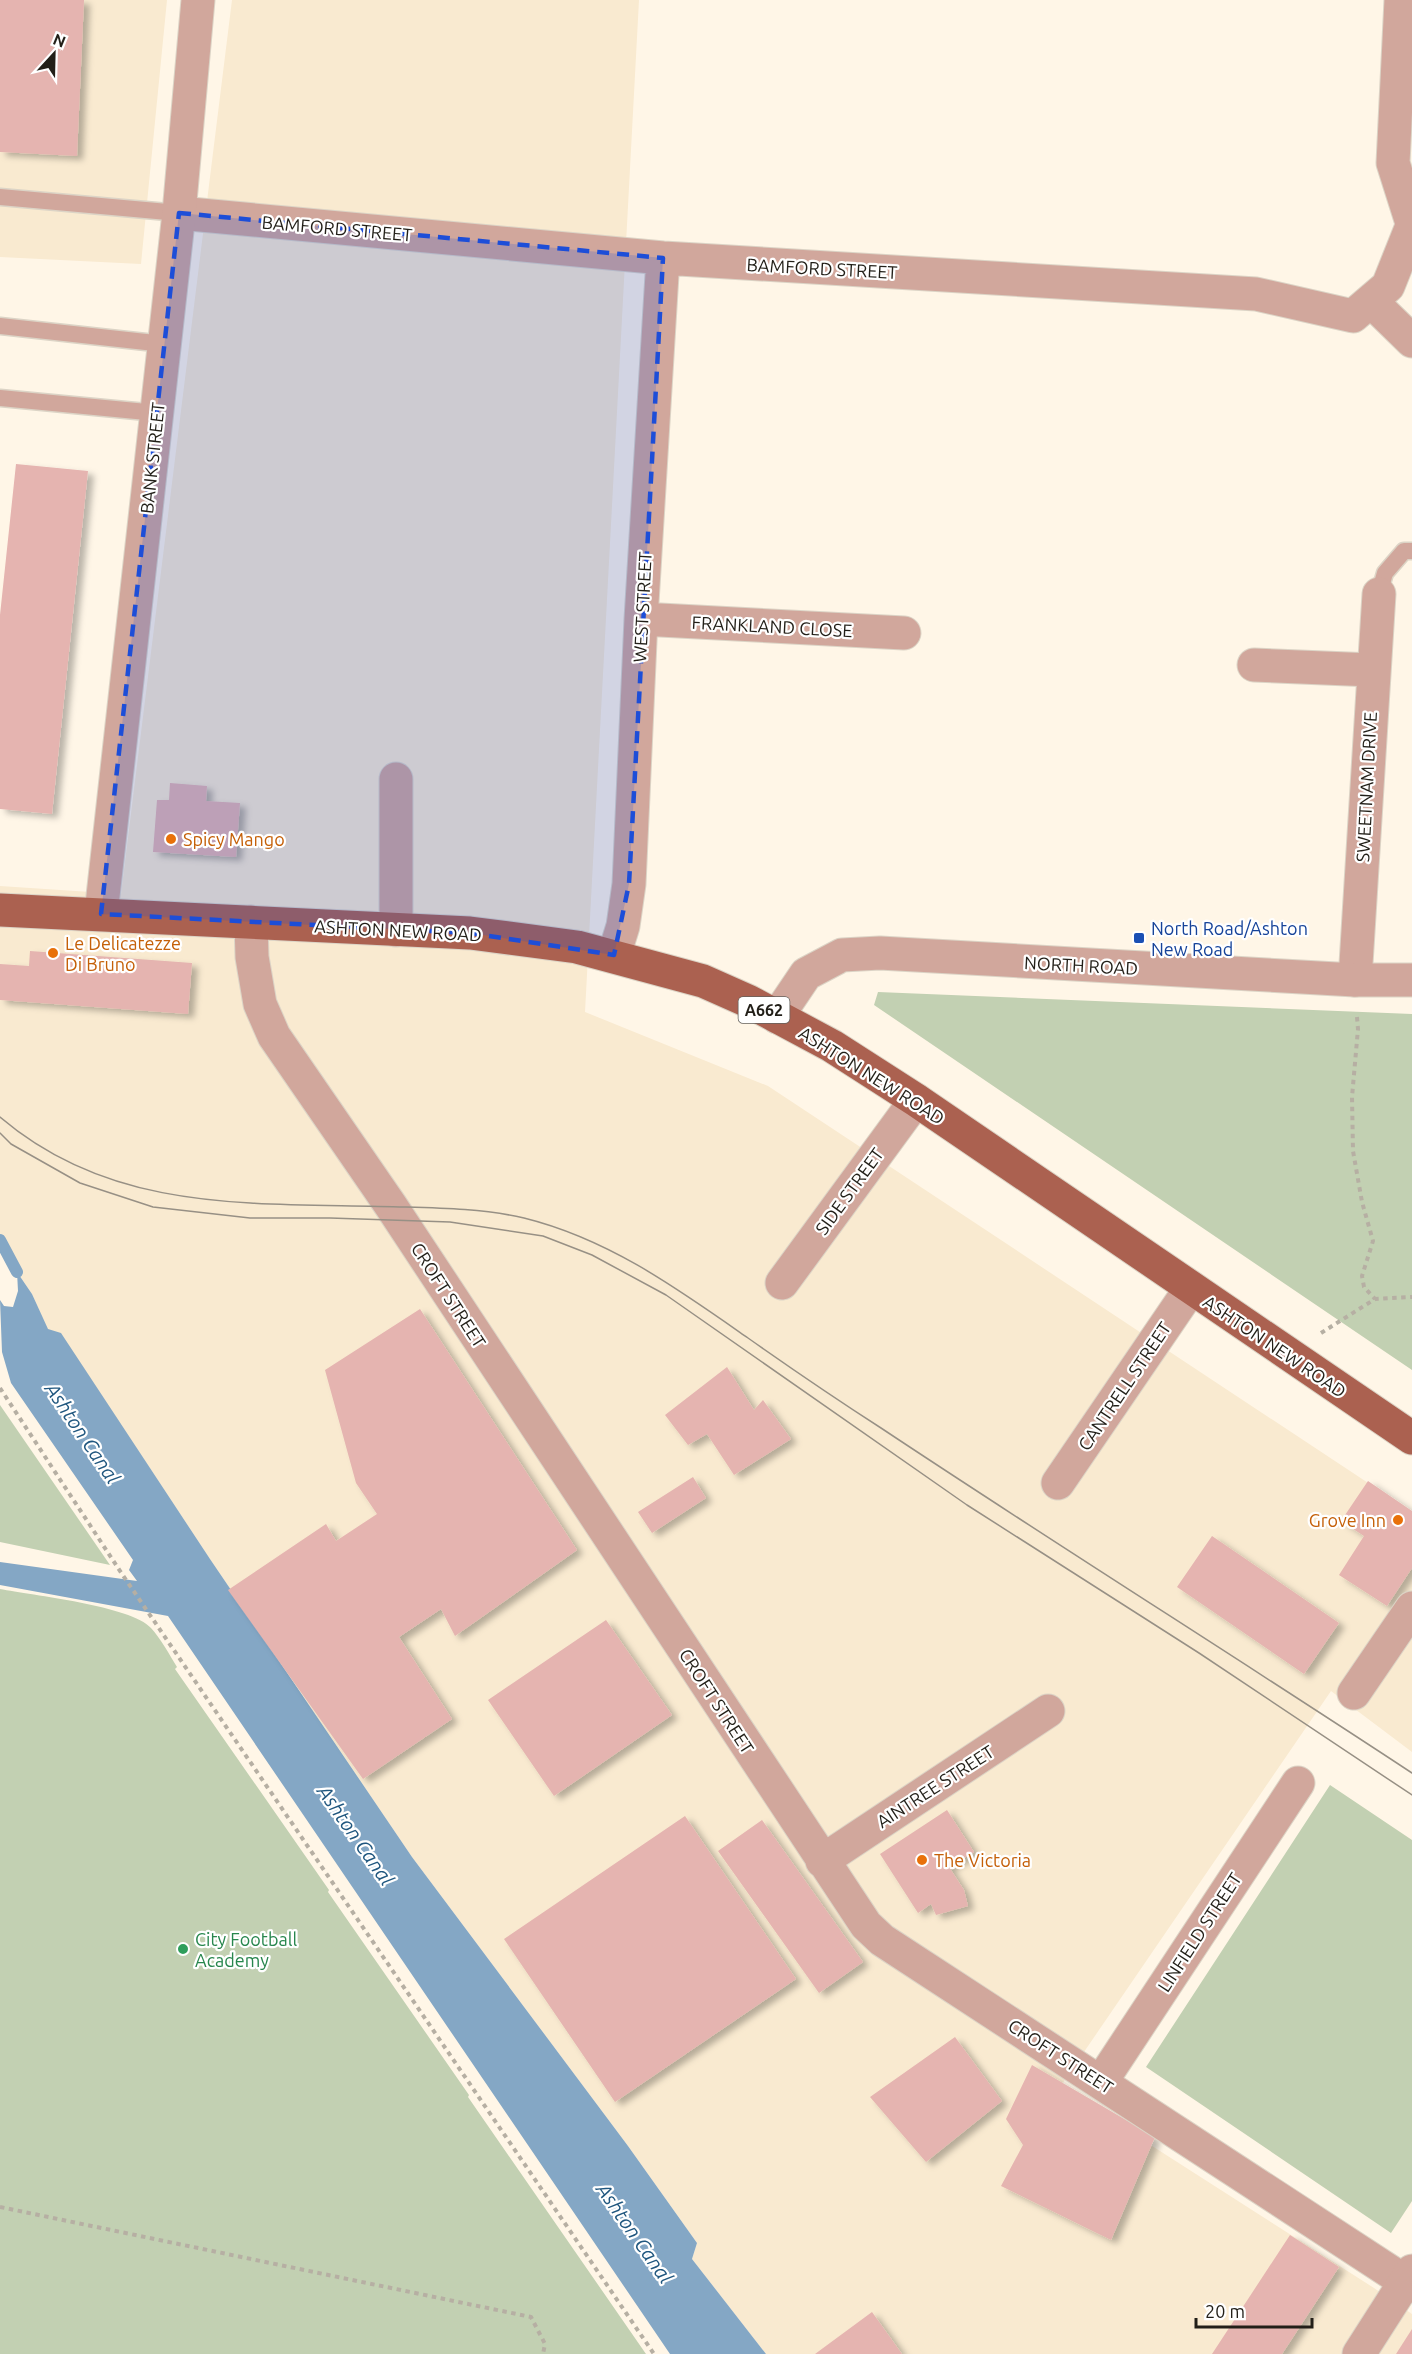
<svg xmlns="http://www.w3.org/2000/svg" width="1412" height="2354" viewBox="0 0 1412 2354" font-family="Ubuntu,sans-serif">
<defs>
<filter id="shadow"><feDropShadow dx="6" dy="4" stdDeviation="3" flood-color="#0004"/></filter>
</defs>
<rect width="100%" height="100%" fill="#fff6e7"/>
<path fill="#f9ead0" d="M0,0H167L141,264L0,257Z
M232,0H639L585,1012L768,1086L1412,1512V1752L1331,1691L1060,2087L1374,2288L1412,2314V2354H766L692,2259L697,2243L628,2146L412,1857L210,1559L61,1334L48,1330L32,1294L17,1272L0,1240V886L121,894Z"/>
<path fill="#c2d0b2" d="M878,992L1412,1014V1370L874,1005Z
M0,1405L110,1565L0,1542Z
M0,1589C31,1595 132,1606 151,1628C161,1639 169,1654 177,1667L175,1669L329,1890L328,1892L469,2095L468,2097L646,2354H0Z
M1330,1785L1412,1840V2201L1391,2233L1146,2067Z"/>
<path fill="#84a7c5" d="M17,1272L32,1294L48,1329L61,1333L210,1559L412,1857L628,2146L697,2243L692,2259L766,2354H670L168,1616L0,1585V1562L137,1581L129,1570L133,1560L11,1383L2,1352L0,1300L4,1306L13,1307L18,1291Z"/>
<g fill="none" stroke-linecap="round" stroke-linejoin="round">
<path stroke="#84a7c5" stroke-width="12" d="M0,1240L17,1272"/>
</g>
<path fill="#e5b4b0" filter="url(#shadow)" d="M0,0H84L77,156L0,152Z
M16,464L88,471L52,814L0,809V615Z
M170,783L207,786L206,801L240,803L236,857L153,852L157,800H169Z
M30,951L192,963L188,1014L0,1000V964L29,966Z
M420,1309L577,1550L455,1636L441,1609L399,1637L452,1719L363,1779L228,1590L326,1524L336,1541L377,1514L356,1483L325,1370Z
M727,1367L754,1410L763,1400L791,1439L734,1475L707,1434L688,1445L665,1415Z
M693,1477L706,1498L652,1533L638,1512Z
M1368,1481L1412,1511V1568L1387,1606L1339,1575L1364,1536L1341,1521Z
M1212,1536L1339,1623L1304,1674L1177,1587Z
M606,1620L672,1715L554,1796L488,1700Z
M947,1810L974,1852L949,1867L964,1890L968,1906L936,1915L931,1904L918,1913L880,1854Z
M685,1816L796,1979L615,2102L504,1939Z
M762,1820L863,1962L819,1993L718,1851Z
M955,2037L1002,2101L926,2162L870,2097Z
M1032,2065L1155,2137L1111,2240L1001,2186L1023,2145L1006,2119Z
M1290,2235L1339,2267L1282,2354H1212Z
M872,2312L902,2354H815Z
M1412,2329V2354H1396Z"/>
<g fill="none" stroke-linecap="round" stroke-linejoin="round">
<g stroke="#dcd4c6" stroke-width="19">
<path id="service" d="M0,197L179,213
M0,326L164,344
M0,398L157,413
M1379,594L1385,573L1404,551H1412"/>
</g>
<g stroke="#dcd4c6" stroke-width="35">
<path id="minor" d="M1401,0L1393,163L1412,223
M179,213L663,258L1256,294L1353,316L1388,286L1412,226
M1371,301L1412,341
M641,619L904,633
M1254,665L1372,670
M396,779V930
M251,922L252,957L260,1004L274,1036L391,1206L866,1925L882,1940L1412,2286
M614,955L623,926L629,884L641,619L663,258
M1355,980L1379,594
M782,1283L916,1100
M1058,1483L1191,1288
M1354,1693L1412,1608
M822,1861L1048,1711
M1101,2082L1298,1783"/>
</g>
<g stroke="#dcd4c6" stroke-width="35">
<path id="tertiary" d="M101,914L179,213L198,0
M777,1017L806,974L842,955L880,953L1355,980H1412
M1359,2354L1412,2271"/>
</g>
<g stroke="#dcd4c6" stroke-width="35">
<path id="primary" d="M0,910L470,933L577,947L703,981L748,1001L832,1046L916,1100L1412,1438"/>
</g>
<path stroke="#b6afa3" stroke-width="4" stroke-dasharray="4.5 4.5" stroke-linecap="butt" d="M1357,1017L1358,1029L1352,1097L1353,1151L1362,1202L1373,1241L1362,1276L1364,1287L1375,1299
M1321,1333L1375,1299L1412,1297
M0,1388L122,1574L654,2354
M0,2207L531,2317L545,2344L543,2354"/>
<use href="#service" stroke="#d1a79c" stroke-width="16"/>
<use href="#minor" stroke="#d1a79c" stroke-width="33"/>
<use href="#tertiary" stroke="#d1a79c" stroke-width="33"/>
<use href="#primary" stroke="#ab6150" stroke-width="33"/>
<path stroke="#979085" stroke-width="1.5" d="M0,1117C117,1217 261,1202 405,1207C444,1208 485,1209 524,1218C609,1239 678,1289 748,1338C792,1369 836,1399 881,1428C1057,1545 1236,1657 1412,1773
M0,1133L11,1144L80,1183L153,1207L250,1218H330L450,1222L543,1236L592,1255L666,1295L967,1505L1199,1653L1412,1795"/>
</g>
<path fill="#1d4ed8" fill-opacity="0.2" stroke="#1d4ed8" stroke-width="4.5" stroke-dasharray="12 8" stroke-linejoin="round" d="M179,213L663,258L629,884L614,955L470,933L101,914Z"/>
<g fill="#e8710a" stroke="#fff" stroke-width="2">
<circle cx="171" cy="839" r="6"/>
<circle cx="53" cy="953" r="6"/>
<circle cx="1398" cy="1520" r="6"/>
<circle cx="922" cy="1860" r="6"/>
</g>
<rect fill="#1a4fb4" stroke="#fff" stroke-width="2" x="1133" y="932" width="12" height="12" rx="3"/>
<circle fill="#2e9e5b" stroke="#fff" stroke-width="2" cx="183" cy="1949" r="6"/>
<g text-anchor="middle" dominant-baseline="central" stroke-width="4.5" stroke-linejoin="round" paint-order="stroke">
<rect fill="#fff" stroke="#64625d" stroke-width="1.5" x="738.5" y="997" width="51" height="26" rx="4.5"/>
<g font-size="16" font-weight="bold" fill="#221f18">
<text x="764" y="1010">A662</text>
</g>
<g font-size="18" fill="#221f18" stroke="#fff">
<text transform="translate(337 228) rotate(5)">BAMFORD STREET</text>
<text transform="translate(822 268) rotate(3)">BAMFORD STREET</text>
<text transform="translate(152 458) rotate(-84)">BANK STREET</text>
<text transform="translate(642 607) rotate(-87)">WEST STREET</text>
<text transform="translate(772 626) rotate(3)">FRANKLAND CLOSE</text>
<text transform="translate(1366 787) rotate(-87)">SWEETNAM DRIVE</text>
<text transform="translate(398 930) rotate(3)">ASHTON NEW ROAD</text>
<text transform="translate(1081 965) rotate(3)">NORTH ROAD</text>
<text transform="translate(872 1075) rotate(32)">ASHTON NEW ROAD</text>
<text transform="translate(849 1191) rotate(-54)">SIDE STREET</text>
<text transform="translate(449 1295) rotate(57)">CROFT STREET</text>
<text transform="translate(1275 1346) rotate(34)">ASHTON NEW ROAD</text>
<text transform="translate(1124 1386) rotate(-56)">CANTRELL STREET</text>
<text transform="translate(717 1701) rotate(57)">CROFT STREET</text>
<text transform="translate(935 1786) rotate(-33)">AINTREE STREET</text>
<text transform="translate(1199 1932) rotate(-57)">LINFIELD STREET</text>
<text transform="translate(1061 2056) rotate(33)">CROFT STREET</text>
</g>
<g font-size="18" fill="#c56008" stroke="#fff" text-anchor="start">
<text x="183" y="839">Spicy Mango</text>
<text x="65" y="943">Le Delicatezze<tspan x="65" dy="21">Di Bruno</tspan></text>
<text x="1386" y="1520" text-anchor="end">Grove Inn</text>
<text x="934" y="1860">The Victoria</text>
</g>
<g font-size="18" fill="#164399" stroke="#fff" text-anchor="start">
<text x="1151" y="928">North Road/Ashton<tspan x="1151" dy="21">New Road</tspan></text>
</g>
<g font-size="18" fill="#27864d" stroke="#fff" text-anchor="start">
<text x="195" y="1939">City Football<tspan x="195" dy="21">Academy</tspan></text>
</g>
<g font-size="20" font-style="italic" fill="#20577f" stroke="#fff">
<text transform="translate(83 1433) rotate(56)">Ashton Canal</text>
<text transform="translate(356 1835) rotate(55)">Ashton Canal</text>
<text transform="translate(635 2233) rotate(55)">Ashton Canal</text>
</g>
</g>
<g transform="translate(54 54) rotate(22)" stroke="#ffffff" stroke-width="4.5" paint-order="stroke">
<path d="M0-4.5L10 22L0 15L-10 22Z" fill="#221f18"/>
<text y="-9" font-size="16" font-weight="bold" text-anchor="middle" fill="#221f18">N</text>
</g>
<path d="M1196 2318v9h116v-9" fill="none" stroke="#221f18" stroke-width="3"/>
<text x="1205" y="2318" font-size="18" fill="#221f18" stroke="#ffffff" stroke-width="4.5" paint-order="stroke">20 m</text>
</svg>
